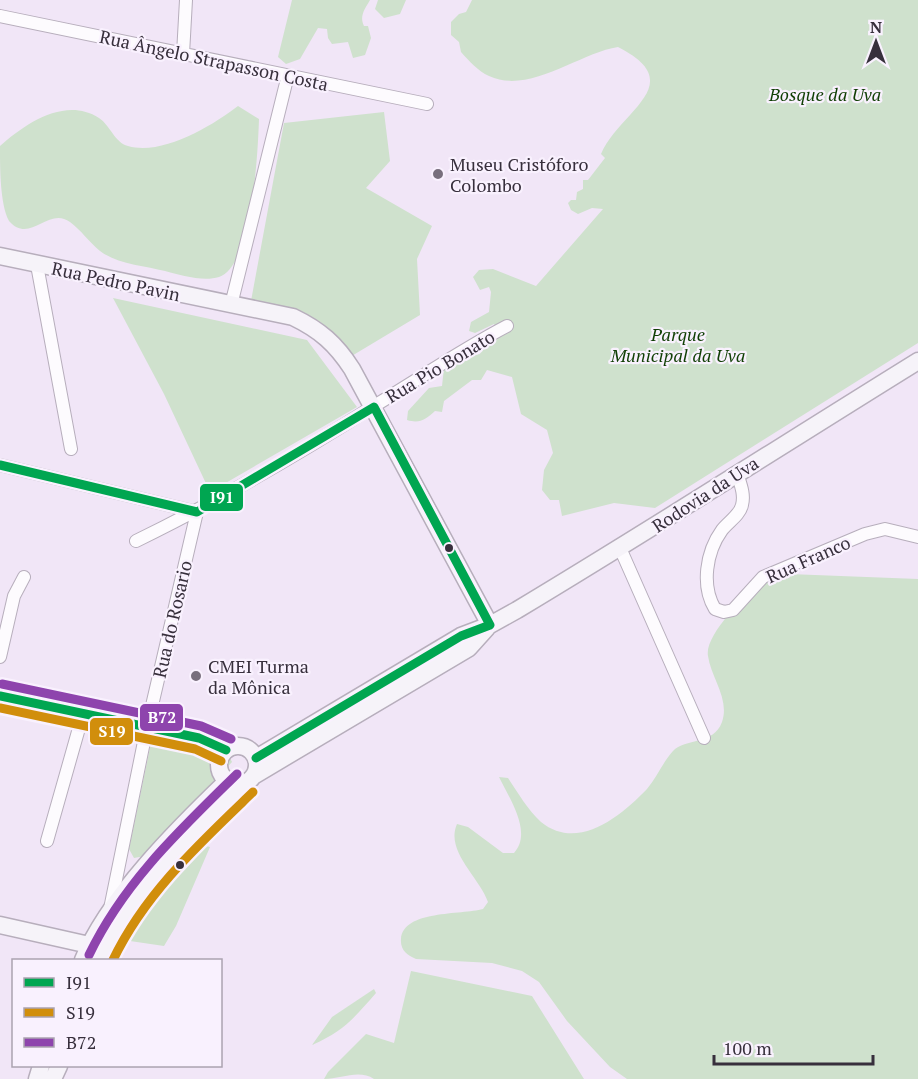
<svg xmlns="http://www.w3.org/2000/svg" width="918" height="1079" viewBox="0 0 918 1079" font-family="'PT Serif',serif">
<rect width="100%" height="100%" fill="#f1e6f7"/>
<path fill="#cfe1cd" d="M292,0H370C365,9 359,16 364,26H368L371,38L365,55L353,58L348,42L332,44L328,38L327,29L318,28L300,59L286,64L278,57Z
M378,0H406L400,14L384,18L375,9Z
M472,0H918V343L655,508L614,503L562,516L559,500H550L542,490L544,470L553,453L547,430L521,414L512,377L487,370L481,380H472L444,401L442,412L435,411C426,419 420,424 407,420L408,411L429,388L442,386L444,368L462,358L480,354L485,341L496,328L494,324L475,333L469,331L471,322L489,312L491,292L489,287L480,290L473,277L479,270L493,269L536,286L603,209L592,208L578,214L571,210L568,203L571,200H576L577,192L583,189V180H588L605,158L601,154C619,111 691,84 618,47C579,53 529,95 489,76C478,71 469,61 461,52L459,42L451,35V22L459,14L466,12Z
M238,106L259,119C258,150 253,266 219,277C203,282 180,275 165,271C145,266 117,264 100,251C89,242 81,230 70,222C48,206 30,245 9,221C0,204 0,168 0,146C25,124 65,96 99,118C110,125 115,143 128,146C162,156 212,126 238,106Z
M384,112L390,161L366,188L432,226L417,259L420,315L350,357C328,318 292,312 251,301L284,123Z
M113,298L307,340L357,407L210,492L164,394Z
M789,574L918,579V1079H627L610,1067L567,1021L539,982L522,971L492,963L416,959C407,955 400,950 401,939C403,910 461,915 483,909L488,902C479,877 445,851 457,824L468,827L503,853H514C533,832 509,798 499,777L508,778C518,793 528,810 541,822C578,852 621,816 647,789C657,777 663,762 673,751C685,738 714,745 722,722C730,699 711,678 708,656C704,635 749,590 767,580C773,576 782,576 789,574Z
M152,738L228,754L232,762L145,856L134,858L129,849Z
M206,846L210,847L176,926L164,946L130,941L134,925L156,897Z
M411,971L532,996L584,1079H374C359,1069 341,1079 324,1079L328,1072L366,1034L394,1043Z
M374,989L376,993C354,1018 344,1031 312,1045L332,1017Z"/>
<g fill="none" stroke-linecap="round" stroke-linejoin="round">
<g stroke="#b7aebc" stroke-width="14">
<path id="street" d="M0,16L427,104
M183,54L186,0
M37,265L71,449
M231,305L288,75
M0,465L197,512
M737,473C740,483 745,494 742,505C740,515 728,522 722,530C706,552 701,586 715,609L724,612L733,610L763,577L865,534L885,529L918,537
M136,541C218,501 297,455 374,406C419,379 461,350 507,326
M620,548L704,738
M0,657L14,596L24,577
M47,841L83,714
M110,909L147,727L197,512"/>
</g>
<g stroke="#b7aebc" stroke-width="19">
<path id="secondary" d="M0,256L293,317C320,330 336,344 352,369L490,625
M0,696L199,738L226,750
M219 765a19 19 0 1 1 38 0a19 19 0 1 1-38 0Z
M256,758L461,636L490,625L517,610C652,529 784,444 918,361
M255,775L469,648L487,628
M0,925L98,947
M83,960C107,899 179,827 227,781
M100,960C128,890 192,835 245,783
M37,1079L41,1066
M53,1079L59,1066"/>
</g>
<use href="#street" stroke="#fdfbfe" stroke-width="12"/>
<use href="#secondary" stroke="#f6f3f9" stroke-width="16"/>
<g stroke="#f9f1fe" stroke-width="14">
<path id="bus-1" d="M0,465L197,512L374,407L490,625L461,636L256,758
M0,696L199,738L226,750"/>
</g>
<g stroke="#f9f1fe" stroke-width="14">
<path id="bus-2" d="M0,708L195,749L221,761
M113,960C145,893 200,843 253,792"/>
</g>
<g stroke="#f9f1fe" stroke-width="14">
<path id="bus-3" d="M2,684L201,726L231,739
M89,955C124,882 180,830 237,774"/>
</g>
<use href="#bus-1" stroke="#00a651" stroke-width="9"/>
<use href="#bus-2" stroke="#d18e0c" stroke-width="9"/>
<use href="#bus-3" stroke="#8e44ad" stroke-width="9"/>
</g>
<g fill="#786f7d" stroke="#f9f1fe" stroke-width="2">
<circle cx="438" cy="174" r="6"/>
<circle cx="196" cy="676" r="6"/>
</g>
<g fill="#372f3c" stroke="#f9f1fe" stroke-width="2">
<circle cx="449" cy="548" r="5"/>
<circle cx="180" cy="865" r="5"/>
</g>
<g text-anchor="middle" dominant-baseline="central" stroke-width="4.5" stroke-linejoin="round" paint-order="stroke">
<g font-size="18" fill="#372f3c" stroke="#f9f1fe">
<text transform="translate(214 60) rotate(12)">Rua Ângelo Strapasson Costa</text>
<text transform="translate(116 281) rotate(12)">Rua Pedro Pavin</text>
<text transform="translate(440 366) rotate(-31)">Rua Pio Bonato</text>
<text transform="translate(705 494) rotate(-33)">Rodovia da Uva</text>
<text transform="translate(808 559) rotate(-24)">Rua Franco</text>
<text transform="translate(172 619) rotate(-77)">Rua do Rosario</text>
</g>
<g font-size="18" font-style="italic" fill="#103f04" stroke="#f9f1fe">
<text x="825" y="94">Bosque da Uva</text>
<text x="678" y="334">Parque<tspan x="678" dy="21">Municipal da Uva</tspan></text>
</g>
<g font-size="18" fill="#372f3c" stroke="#f9f1fe" text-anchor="start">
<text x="450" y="164">Museu Cristóforo<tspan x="450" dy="21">Colombo</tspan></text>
<text x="208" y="666">CMEI Turma<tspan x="208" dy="21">da Mônica</tspan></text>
</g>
</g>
<g stroke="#f9f1fe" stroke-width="2">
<rect x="199" y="483" width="45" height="29" rx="6" fill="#00a651"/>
<rect x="139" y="703" width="45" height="29" rx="6" fill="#8e44ad"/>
<rect x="89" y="717" width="45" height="29" rx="6" fill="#d18e0c"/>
</g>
<g font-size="16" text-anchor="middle" font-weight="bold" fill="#fff">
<text x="222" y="503">I91</text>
<text x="162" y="723">B72</text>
<text x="112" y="737">S19</text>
</g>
<rect x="12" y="959" width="210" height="108" fill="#f9f1fe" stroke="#aba3b0" stroke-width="1.5"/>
<rect x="24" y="978" width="30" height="9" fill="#00a651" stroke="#aba3b0" stroke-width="1.5"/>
<text x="66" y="989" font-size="18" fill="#372f3c">I91</text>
<rect x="24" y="1008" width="30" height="9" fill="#d18e0c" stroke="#aba3b0" stroke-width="1.5"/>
<text x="66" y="1019" font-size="18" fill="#372f3c">S19</text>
<rect x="24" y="1038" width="30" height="9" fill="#8e44ad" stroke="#aba3b0" stroke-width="1.5"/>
<text x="66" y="1049" font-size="18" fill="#372f3c">B72</text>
<g transform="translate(876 42)" stroke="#f9f1fe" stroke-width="4.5" paint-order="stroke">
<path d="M0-4.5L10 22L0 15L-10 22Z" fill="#372f3c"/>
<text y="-9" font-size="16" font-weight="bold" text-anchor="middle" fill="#372f3c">N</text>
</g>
<path d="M714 1055v9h159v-9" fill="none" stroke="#372f3c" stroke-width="3"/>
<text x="723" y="1055" font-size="18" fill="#372f3c" stroke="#f9f1fe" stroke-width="4.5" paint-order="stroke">100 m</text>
</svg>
